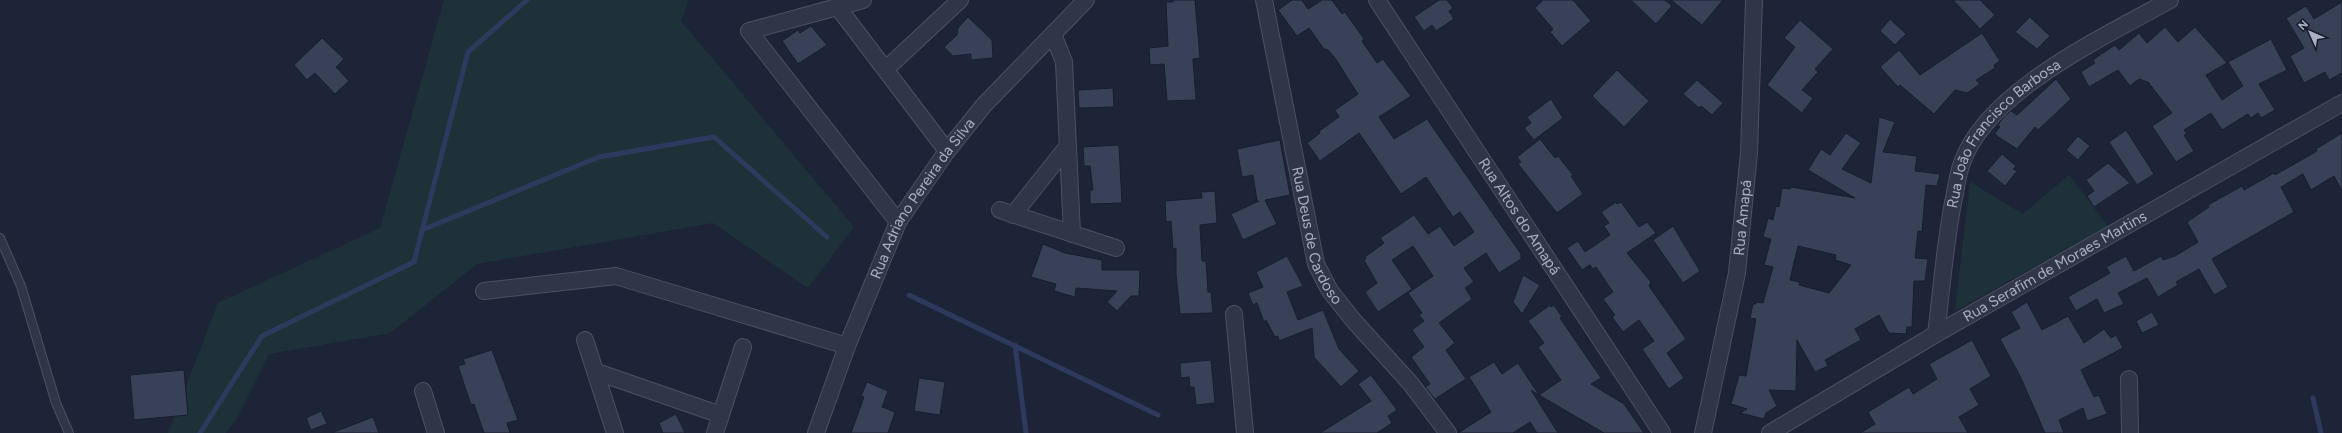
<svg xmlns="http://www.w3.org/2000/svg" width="2342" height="433" viewBox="0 0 2342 433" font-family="Figtree,sans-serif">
<rect width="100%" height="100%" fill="#1d2437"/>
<path fill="#1f3138" d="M444,0H689L681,21L854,227L808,288L713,223L477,264L390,333L269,354L237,418L226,433H168L218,303L380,228Z
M2069,175L2108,226L1955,311L1970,182L2023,214Z"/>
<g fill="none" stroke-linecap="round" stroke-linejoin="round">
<path stroke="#2d395d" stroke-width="5" d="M422,230L599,157L714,137L827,237
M909,295L1158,415
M1015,345L1026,433
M2313,398L2321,433
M200,433L262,336L414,262L468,52L527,0"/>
</g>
<path fill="#394158" stroke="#181e2d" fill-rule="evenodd" d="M1173,0H1195L1200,58L1193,59L1196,100L1167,101L1164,64L1150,65L1149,48L1168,46L1166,2H1173Z
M1292,0H1302L1308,9L1322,0H1332L1342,14L1345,12L1364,39L1362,41L1377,63L1383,59L1411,96L1379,117L1394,139L1427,119L1521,254V259L1499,273L1486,253L1464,268L1474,282L1465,288L1472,299L1439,323L1455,343L1446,350L1466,379L1435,399L1425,387L1430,384L1411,357L1424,347L1412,330L1424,321L1419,315L1422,313L1408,293L1433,276L1413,246L1392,260L1412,289L1378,312L1365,292L1377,283L1364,260L1366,259L1365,257L1384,243L1380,238L1414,215L1428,234L1440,226L1454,246L1474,232L1460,212L1453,217L1426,177L1401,194L1359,133L1320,161L1307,143L1320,133L1319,131L1339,117L1335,110L1358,94L1335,58L1328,50L1324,49L1309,28L1297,36L1278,10Z
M1439,0H1447L1453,8L1449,11L1454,19L1436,31L1432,25L1424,31L1414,17Z
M1543,0H1573L1591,21L1562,46L1550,32L1553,29L1535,8Z
M1631,0H1665L1672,6L1656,24Z
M1671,0H1723L1702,25Z
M1953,0H1980L1995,15L1980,29Z
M2342,2V73L2329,80L2325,72L2304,83L2290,56L2304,48L2286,18L2306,6L2314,19Z
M968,17L992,40L993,58L971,60V54L953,56L944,47L957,35L958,28Z
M2030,17L2050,36L2037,49L2015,32Z
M1890,19L1906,34L1895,45L1880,31Z
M1800,20L1833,49L1815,69L1818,72L1802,90L1813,98L1802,113L1767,85L1795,47L1784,38Z
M811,26L827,45L798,64L782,41L798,30L800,33Z
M2165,27L2178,42L2195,27L2227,63L2206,75L2222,100L2243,86L2228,62L2271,39L2287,70L2259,84L2275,110L2261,118L2258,113L2251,118L2248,114L2222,130L2211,113L2184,130L2187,134L2184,135L2194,151L2176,162L2152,126L2172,113L2148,82L2139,79L2130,86L2118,70L2089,87L2081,72L2095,63L2093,60L2097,57L2115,45L2119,50L2139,33L2147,43Z
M1982,33L2000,61L1994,65L1995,68L1976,80L1980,84L1967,93L1955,90L1934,114L1900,85L1898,87L1880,67L1899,50L1920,75Z
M322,38L344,59L336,67L349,81L335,94L315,73L307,80L294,65Z
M1617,70L1649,101L1624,127L1592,96Z
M2056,79L2071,99L2038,130L2035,127L2017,149L1997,136L1995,133L2000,127L1998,125L2002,119L2011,111L2017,115Z
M1697,80L1723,103L1712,115L1701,106L1699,108L1683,94Z
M1113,88L1114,107L1079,108L1078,90Z
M1551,99L1563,118L1534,140L1524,128L1531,123L1527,117Z
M1879,117L1895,122L1883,152L1917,156L1915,171L1940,174L1937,186L1926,185L1922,232L1918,231L1915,258L1928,259L1925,281H1914L1912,327H1907L1906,334L1889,333L1879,315L1855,329L1861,340L1825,360L1828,366L1815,372L1797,340L1796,391L1769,390L1777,406L1766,413L1764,419L1740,413L1747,409L1731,404L1739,375L1746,376L1756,319L1750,318L1753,304H1756V302L1763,303L1773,267L1764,265L1771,239L1763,237L1768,218L1773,220L1776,206L1779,207L1782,188L1790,189L1791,187L1855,198L1808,170L1821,149L1830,155L1846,133L1861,143L1842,169L1871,183ZM1798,246L1836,255L1835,260L1851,265L1829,293L1799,285L1800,282L1790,280Z
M2126,130L2154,174L2137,185L2109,142Z
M2342,133V191L2334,176L2311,190L2303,174L2281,187L2294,212L2212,259L2228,287L2214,295L2199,269L2176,282L2178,285L2158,297L2147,278L2118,293L2124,304L2104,313L2097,299L2076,311L2068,297L2110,273L2106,267L2126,256L2134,271L2161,256L2163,260L2175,256L2198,242L2187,222L2209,207L2208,205L2242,186L2244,190L2274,173L2275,175L2317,151L2316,149Z
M2078,136L2090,146L2078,160L2066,150Z
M1540,139L1555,158L1558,156L1573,175L1571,176L1583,194L1557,213L1518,164L1521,162L1517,157Z
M1280,140L1290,195L1265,200L1277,224L1243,240L1231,214L1259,201H1257L1253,175L1242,177L1237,149Z
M1119,145L1122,203L1090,204V190H1093L1090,166H1084L1083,147Z
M2002,154L2016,166L2013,169L2017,171L2005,186L1987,171Z
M2108,163L2130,183L2094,207L2087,196L2094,191L2086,180Z
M1215,191L1217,223L1200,225L1202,261H1206L1208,292H1211L1213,313L1180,314L1176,274V248L1173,249L1171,221L1166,222L1165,201L1202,198L1201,192Z
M1616,202L1617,204L1621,202L1639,227L1647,222L1656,233L1627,253L1651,282L1649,286L1686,339L1667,353L1684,378L1669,389L1642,349L1654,341L1639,320L1623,332L1612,317L1615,315L1603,299L1613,292L1596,267L1593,269L1590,265L1582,270L1567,248L1578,241L1585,252L1610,235L1604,226L1609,223L1601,212Z
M1673,226L1700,271L1683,283L1653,240Z
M1043,244L1065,253L1102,260V270H1140L1139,296H1131L1117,311L1107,302L1117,291L1076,288L1075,297L1054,291L1056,284L1031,277Z
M1287,256L1303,286L1287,292L1298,320L1323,310L1339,349L1359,371L1341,387L1314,357L1312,328L1279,341L1278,336L1275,337L1266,320L1264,322L1257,303L1253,305L1248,293L1263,287L1256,272Z
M1523,275L1540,285L1522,314L1513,302Z
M2027,302L2042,330L2068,316L2084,343L2104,329L2111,338L2116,335L2123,348L2081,370L2094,397L2099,395L2107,414L2087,421L2083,408L2059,420L2064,433H2045L2020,376L2000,339L2020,328L2011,312Z
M1550,305L1551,307L1554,305L1562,317L1560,318L1601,378L1591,384L1624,404L1644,433H1604L1539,395L1561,380L1540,350L1538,347L1544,343L1528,321Z
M2152,312L2159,325L2142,333L2136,321Z
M1972,340L1991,376L1970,389L1979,405L1959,417L1968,433H1860L1875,424L1868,412L1909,387L1913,394L1937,379L1929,364Z
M492,350L518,420L507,423L510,433H484L474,404L471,405L458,366L465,364L463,359Z
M1211,360L1215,403L1196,405L1194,387H1190L1189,377L1181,378L1180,363Z
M1494,362L1502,374L1518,363L1539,395L1531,390L1558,433H1537L1530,422L1513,433H1458L1491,412L1469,377Z
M184,370L188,415L134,420L130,375Z
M1371,375L1397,410L1388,416L1392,423L1377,433H1320L1371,401L1358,384Z
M919,378L945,382L940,415L914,411Z
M867,382L888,391L882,407L895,412L888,433H851L864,397L861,396Z
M321,411L327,424L311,430L306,418Z
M676,414L685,433H663L659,423Z
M373,417L379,433H334V432Z"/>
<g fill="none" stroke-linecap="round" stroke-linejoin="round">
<g stroke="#4b5162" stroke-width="10">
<path id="service" d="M0,238L21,286L56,403L69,433"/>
</g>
<g stroke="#4b5162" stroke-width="18">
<g id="minor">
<path d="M863,0L749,31L898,222"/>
<path id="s1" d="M1264,0L1316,264L1330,291L1354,321L1411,384L1448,433"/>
<path id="s2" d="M1377,0L1662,433"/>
<path d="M837,6L947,151"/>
<path d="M1053,34L1064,62L1072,234"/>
<path d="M886,69L960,0"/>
<path d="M1000,210L1116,248"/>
<path d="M1013,215L1067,147"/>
<path d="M484,291L616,276L847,346"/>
<path d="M1234,314L1245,433"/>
<path id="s3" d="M1936,334C1942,287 1945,239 1955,193C1957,183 1958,173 1962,163C1986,91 2106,36 2170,0"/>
<path d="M585,340L615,433"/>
<path d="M597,372L721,415"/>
<path d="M2129,379L2130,433"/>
<path d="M423,391L436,433"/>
<path d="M715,433L743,347"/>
<path id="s4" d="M816,433L847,346L898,222L947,151L984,105L1086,0"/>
<path id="s5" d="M1703,433L1737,273L1749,153L1754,0"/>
<path id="s6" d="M1770,433L1936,334L2342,103"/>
</g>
</g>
<use href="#service" stroke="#303647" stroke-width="8"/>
<use href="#minor" stroke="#303647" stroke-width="16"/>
</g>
<g text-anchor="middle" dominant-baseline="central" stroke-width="4" stroke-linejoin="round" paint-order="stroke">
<g font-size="15" fill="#aab0c5" stroke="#161c2b">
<text stroke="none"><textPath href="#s3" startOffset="221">Rua João Francisco Barbosa</textPath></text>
<text stroke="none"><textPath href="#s4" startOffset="259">Rua Adriano Pereira da Silva</textPath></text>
<text stroke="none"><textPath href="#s2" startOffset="259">Rua Altos do Amapá</textPath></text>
<text stroke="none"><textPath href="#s5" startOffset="219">Rua Amapá</textPath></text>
<text stroke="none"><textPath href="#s1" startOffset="242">Rua Deus de Cardoso</textPath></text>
<text stroke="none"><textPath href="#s6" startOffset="330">Rua Serafim de Moraes Martins</textPath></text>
</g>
</g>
<g transform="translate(2310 32) rotate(315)" stroke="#161c2b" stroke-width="3" paint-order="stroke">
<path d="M0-3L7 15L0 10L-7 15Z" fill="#aab0c5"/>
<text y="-6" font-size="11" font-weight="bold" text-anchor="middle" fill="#aab0c5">N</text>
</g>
</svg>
